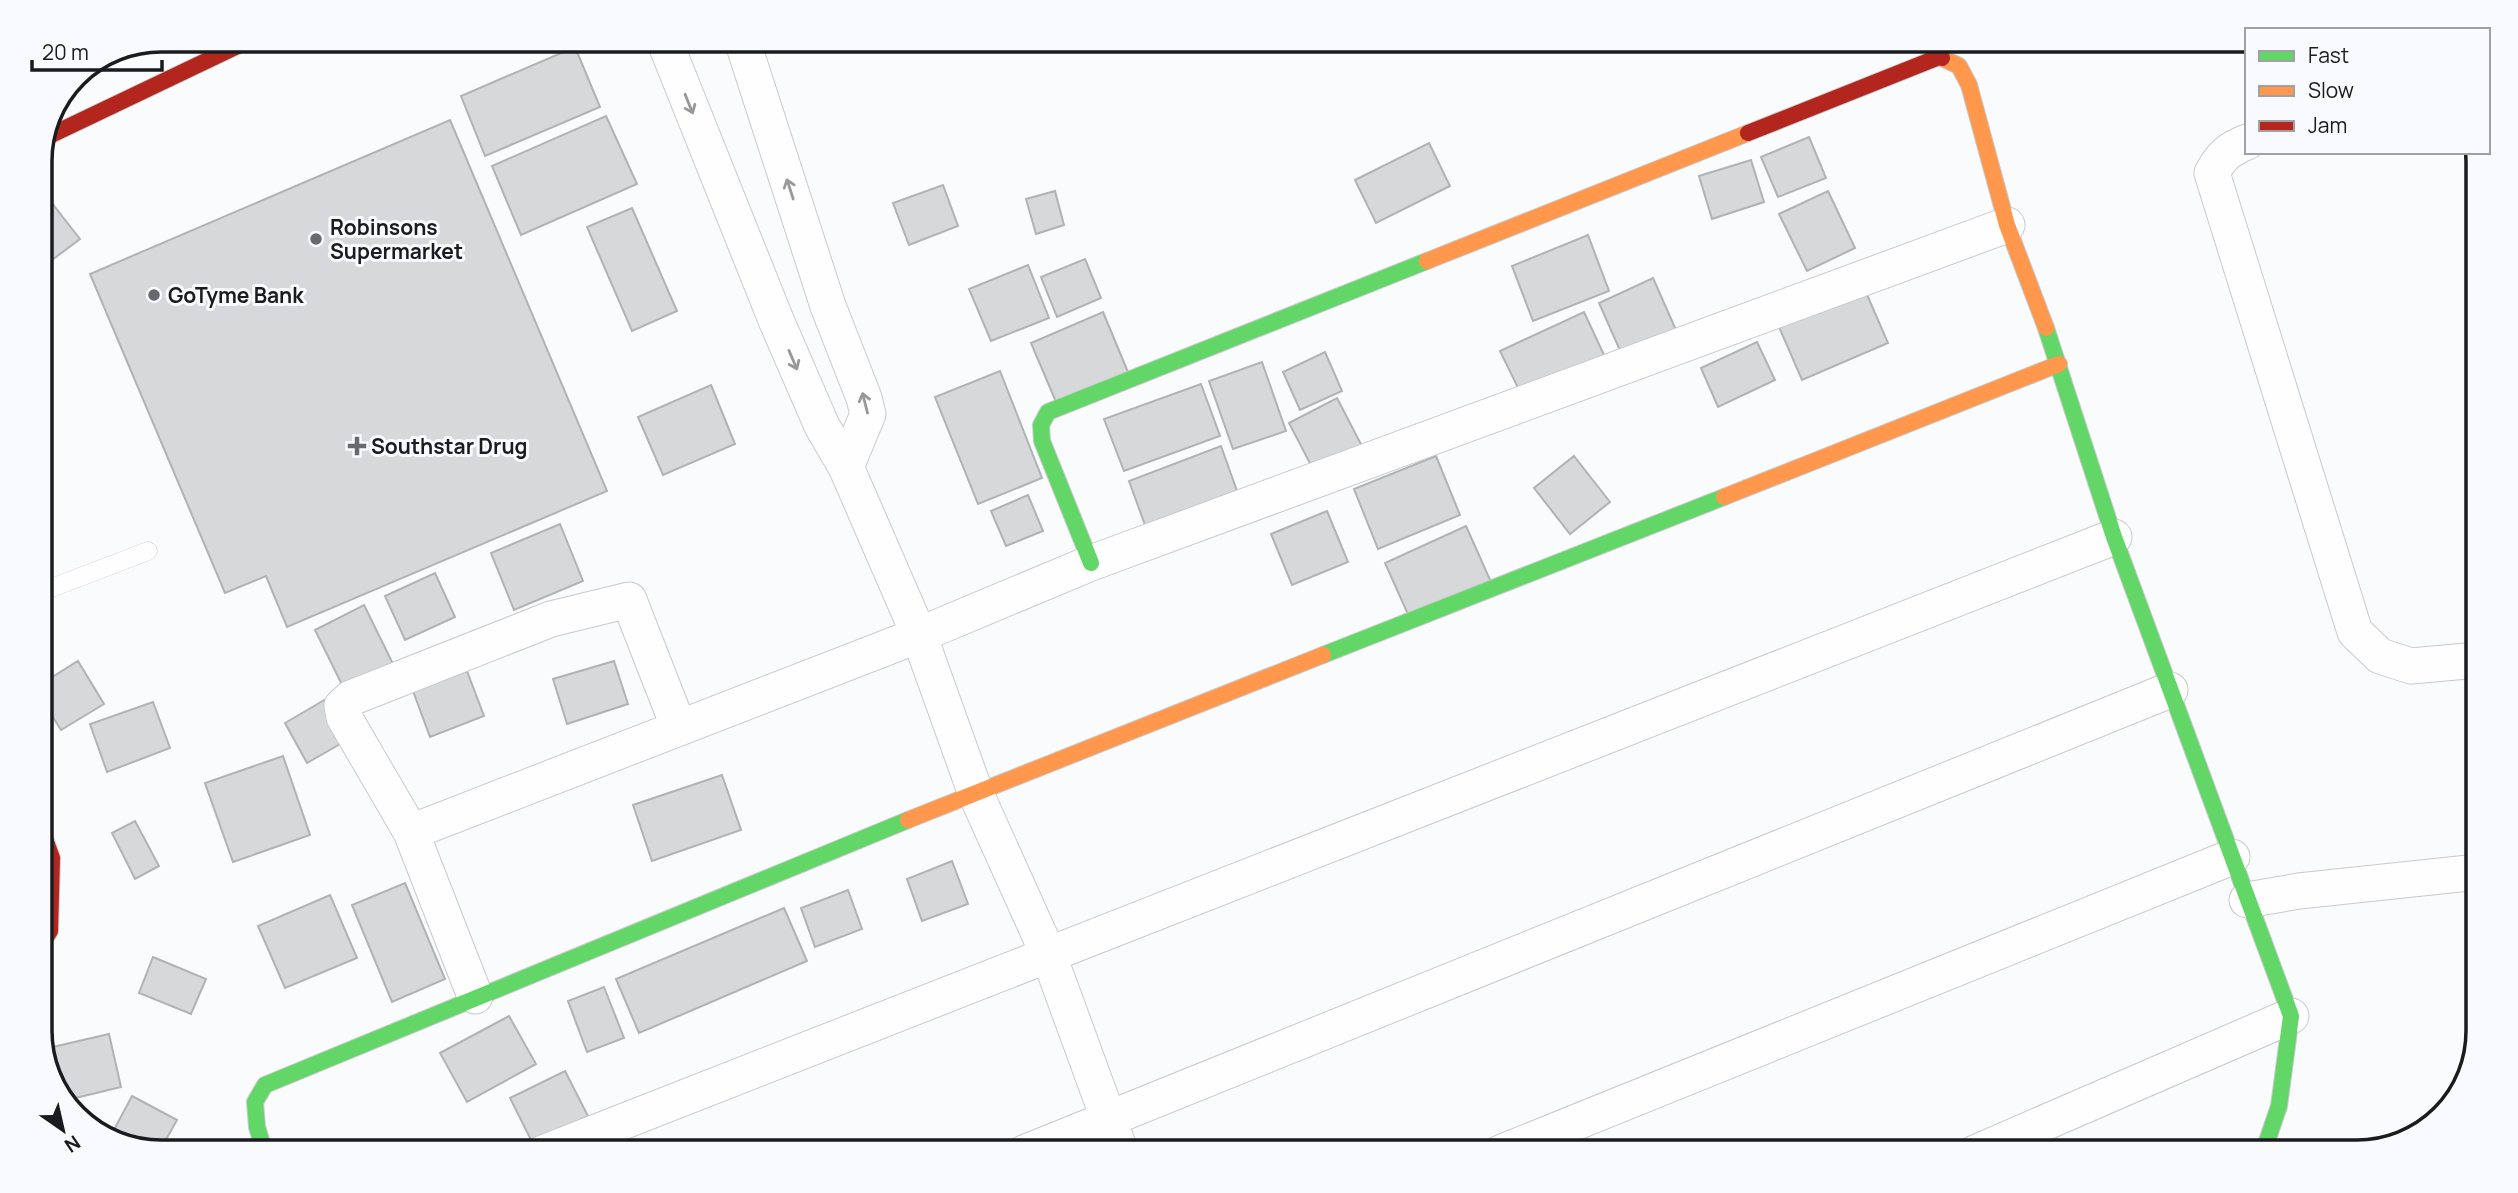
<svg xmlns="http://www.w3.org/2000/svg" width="2518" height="1193" viewBox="0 0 2518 1193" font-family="Manrope,sans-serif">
<rect width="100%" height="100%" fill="#f9fbfd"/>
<path fill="#d7d8da" stroke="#b1b2b4" stroke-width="2" d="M575,47L600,107L485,156L461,96Z
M606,116L637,184L521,235L492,166Z
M450,120L607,491L287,627L266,576L225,593L90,274Z
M1809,137L1826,178L1778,197L1761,157Z
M1429,143L1450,186L1376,223L1355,180Z
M1751,160L1764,202L1712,219L1699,176Z
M943,185L958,226L909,245L893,203Z
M1055,191L1064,225L1036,234L1026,199Z
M1828,191L1855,248L1807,271L1779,214Z
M48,198L80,239L40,269V204Z
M632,208L677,311L632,331L587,227Z
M1588,235L1609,291L1533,321L1512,266Z
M1085,259L1101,298L1057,317L1041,277Z
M1028,265L1049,318L991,341L969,289Z
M1653,278L1676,330L1622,355L1599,303Z
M1865,290L1888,343L1802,380L1779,327Z
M1103,312L1128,372L1056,402L1031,343Z
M1584,312L1604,355L1521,394L1500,351Z
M1757,342L1775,380L1718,407L1701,368Z
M1325,352L1342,391L1300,410L1283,372Z
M1262,362L1286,431L1233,449L1209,381Z
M1000,371L1042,478L978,504L935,397Z
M1201,384L1220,436L1124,471L1104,419Z
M711,385L735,444L663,475L638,417Z
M1337,398L1363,448L1315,473L1289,423Z
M1221,446L1237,491L1145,525L1129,481Z
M1436,456L1460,515L1378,549L1354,489Z
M1574,456L1610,502L1570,534L1534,488Z
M1028,495L1043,531L1006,546L991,511Z
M1327,511L1348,562L1292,585L1271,534Z
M560,524L583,581L514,610L491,553Z
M1466,526L1491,582L1410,619L1385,563Z
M435,573L455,617L405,640L385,596Z
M364,605L395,668L346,693L315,630Z
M78,661L104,704L61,730L41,698V684Z
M614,661L628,704L567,724L553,679Z
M467,671L484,716L430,737L413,691Z
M326,699L349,739L307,763L285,723Z
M153,702L170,748L107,772L90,724Z
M283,756L310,835L233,862L205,783Z
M722,775L741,830L652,861L633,805Z
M135,821L159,866L135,879L112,833Z
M952,861L968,904L922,921L907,879Z
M405,883L445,979L392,1002L352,905Z
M848,890L862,929L815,947L801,908Z
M330,895L357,958L285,988L258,926Z
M784,908L807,961L639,1033L616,979Z
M153,957L206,979L191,1014L139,993Z
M604,987L624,1038L587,1052L568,1001Z
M509,1016L536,1064L467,1102L440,1053Z
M109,1034L121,1087L63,1101L44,1049Z
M565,1071L588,1116L533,1144L510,1098Z
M132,1096L177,1120L159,1152L115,1143L109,1139Z"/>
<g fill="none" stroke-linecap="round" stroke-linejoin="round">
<g stroke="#c8cacc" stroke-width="19">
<path id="lane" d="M41,592L148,551"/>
</g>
<g stroke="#c8cacc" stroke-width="37">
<path id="street" d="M664,40L776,320L822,426L846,467L919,635L976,794L1049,956L1121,1153
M742,40L828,306L864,398L868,414L846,467
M2247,142C2229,149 2221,156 2212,173L2355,632L2380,656L2411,666L2478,660
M411,832L919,635L1091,563L2007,225
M2247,900L2299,891L2478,872
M475,996L411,832L344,717L342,706L351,698L551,619L629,600L679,728
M543,1153L2114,537
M1024,1153L2170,690
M1500,1153L2232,857
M1975,1153L2291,1016"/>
</g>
<g stroke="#c8cacc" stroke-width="18">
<path id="fast" d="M2046,328L2114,537L2291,1016L2279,1106L2263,1153
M1091,563L1042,441L1041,425L1048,412L1427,261
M1323,655L1724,497
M265,1153L257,1127L255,1102L265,1085L908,820"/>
</g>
<g stroke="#c8cacc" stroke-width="18">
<path id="slow" d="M1942,58L1959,66L1969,85L2007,225L2046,328
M1427,261L1748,133
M1724,497L2059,364
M908,820L1323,655"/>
</g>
<g stroke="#c8cacc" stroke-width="18">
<path id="jam" d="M1748,133L1939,57L1942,58
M49,136L250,40
M41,828L52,858L50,931L41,945"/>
</g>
<use href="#lane" stroke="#fefeff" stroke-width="18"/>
<use href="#street" stroke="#fefeff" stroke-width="35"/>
<use href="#fast" stroke="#63d668" stroke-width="16"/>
<use href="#slow" stroke="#ff974d" stroke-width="16"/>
<use href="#jam" stroke="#b3261e" stroke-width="16"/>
</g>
<defs><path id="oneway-shaft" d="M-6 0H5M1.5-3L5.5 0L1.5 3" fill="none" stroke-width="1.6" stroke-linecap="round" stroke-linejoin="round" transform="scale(1.75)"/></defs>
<g stroke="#97989a">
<use href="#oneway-shaft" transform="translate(689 104) rotate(68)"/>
<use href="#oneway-shaft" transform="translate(790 189) rotate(-108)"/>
<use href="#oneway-shaft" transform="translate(793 360) rotate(67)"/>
<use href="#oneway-shaft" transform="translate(865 403) rotate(-104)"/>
</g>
<g fill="#68696c" stroke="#f8fafe" stroke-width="2.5">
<circle cx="316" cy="239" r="7"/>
<circle cx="154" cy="295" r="7"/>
<path d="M353.5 435.5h7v7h7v7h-7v7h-7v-7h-7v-7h7z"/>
</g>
<g text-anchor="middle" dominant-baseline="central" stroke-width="6" stroke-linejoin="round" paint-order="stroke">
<g font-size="21" font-weight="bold" fill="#1a1b1e" stroke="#f8fafe" text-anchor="start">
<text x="330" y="227">Robinsons<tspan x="330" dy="24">Supermarket</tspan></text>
<text x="168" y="295">GoTyme Bank</text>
<text x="371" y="446">Southstar Drug</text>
</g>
</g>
<path d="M0 0H2518V1193H0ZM161 52H2357A109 109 0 0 1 2466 161V1031A109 109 0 0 1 2357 1140H161A109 109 0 0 1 52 1031V161A109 109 0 0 1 161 52Z" fill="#f8fafe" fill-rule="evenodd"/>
<path fill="none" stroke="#1a1b1e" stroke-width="3.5" d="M161 52H2357A109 109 0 0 1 2466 161V1031A109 109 0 0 1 2357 1140H161A109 109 0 0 1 52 1031V161A109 109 0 0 1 161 52Z"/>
<rect x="2245" y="28" width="245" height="126" fill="#f8fafe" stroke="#9fa1a4" stroke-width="2"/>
<rect x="2259" y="51" width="35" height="10" fill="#63d668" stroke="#9fa1a4" stroke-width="2"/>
<text x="2308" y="63" font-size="21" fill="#1a1b1e">Fast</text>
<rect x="2259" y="86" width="35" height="10" fill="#ff974d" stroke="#9fa1a4" stroke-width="2"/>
<text x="2308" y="98" font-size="21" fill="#1a1b1e">Slow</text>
<rect x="2259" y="121" width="35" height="10" fill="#b3261e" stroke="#9fa1a4" stroke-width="2"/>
<text x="2308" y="133" font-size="21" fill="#1a1b1e">Jam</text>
<g transform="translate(63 1130) rotate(146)" stroke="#f8fafe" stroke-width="5" paint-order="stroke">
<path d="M0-5L12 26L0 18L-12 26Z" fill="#1a1b1e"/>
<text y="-10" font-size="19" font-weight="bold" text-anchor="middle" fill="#1a1b1e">N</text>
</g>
<path d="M32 60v10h130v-10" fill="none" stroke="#1a1b1e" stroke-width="3.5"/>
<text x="42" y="60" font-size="21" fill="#1a1b1e" stroke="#f8fafe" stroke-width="5" paint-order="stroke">20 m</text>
</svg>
